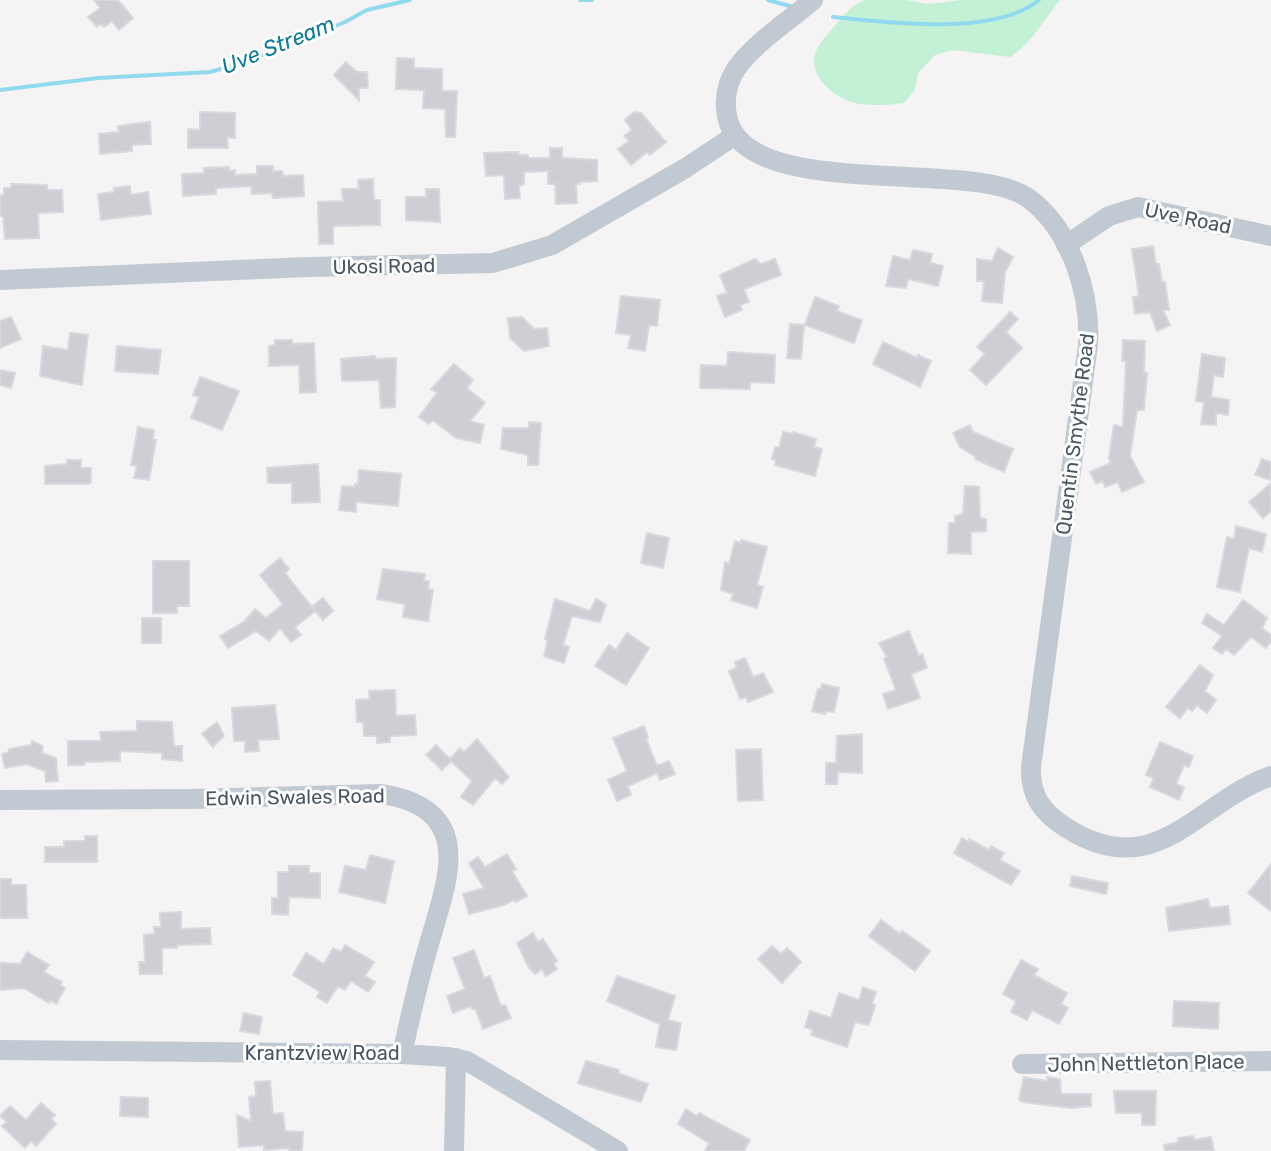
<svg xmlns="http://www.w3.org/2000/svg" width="1271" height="1151" viewBox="0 0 1271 1151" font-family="Rubik,sans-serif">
<rect width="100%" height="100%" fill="#f5f3f3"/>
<path fill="#c3f1d5" d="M865,0H906L929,4L961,0H1060C1041,23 1035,40 1010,57L952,50L935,55L918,73L915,90L904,103C890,105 875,106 860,104C839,101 808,79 815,54C818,45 826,36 833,28C843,17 850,5 865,0Z"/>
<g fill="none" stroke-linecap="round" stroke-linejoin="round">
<path stroke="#90daee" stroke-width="4" d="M580,0H592
M768,0L793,7
M833,17C888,22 994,37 1039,0
M0,90L98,78L210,72L242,63L343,23L367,10L410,0"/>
</g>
<path fill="#cdcfd5" stroke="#d7d9de" stroke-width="2" d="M94,0H118L133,18L119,30L112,21L104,27L101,24L97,27L88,17L100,8Z
M397,58L414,59V68L442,69V91H457L455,137H446L445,109L423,108L424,90L396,89Z
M346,62L357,72H367L368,88H359V100L334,75Z
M200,112L235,113V138L227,137L228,148H188V129L200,130Z
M634,112L641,113L666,142L650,155L647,152L631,165L618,149L629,141L624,136L632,130L625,120Z
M150,122L151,144L132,145V151L100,154L99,134L119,132L118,126Z
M550,148H562V158L597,160V181L580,182V184H576L577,203L556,204L555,184H548V171L524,172V184L519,186L520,198L505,199L504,175L486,176L484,153L518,152L519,155H528V158H550Z
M257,166H273V171H282L283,176L303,175L304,196L273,198L272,193L252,194L251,186L216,188V194L183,196L182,174L204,173V168L229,167V171L235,170V175L257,174Z
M373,179L374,200H380V225L333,226V244H319L318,202L343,201L342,189H359L358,180Z
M11,184L47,185V190H62L63,212L38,213L39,238L5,239L3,216H0V195H4V188H11Z
M130,186L131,195L148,192L151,214L101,220L98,194L114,192V188Z
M426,189H439L440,222L406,220V197H426Z
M1153,246L1156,264H1159L1162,282H1165L1169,310H1163L1170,325L1157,331L1150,312L1135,314L1133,297L1139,296L1132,249Z
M998,248L1013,257L1005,272L1002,303L982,301L984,281H977V259L992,261Z
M913,250L932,254L930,263L943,266L938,286L908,279L906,288L886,286L893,256L910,260Z
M755,259L761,264L775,259L781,275L744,289L749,302L740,305L742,310L725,317L717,296L727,293L720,275Z
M621,296L660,300L657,326L649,325L645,351L628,348L631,335L616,333Z
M815,297L839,306L837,311L862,320L854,343L805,325Z
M1010,312L1018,319L1006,332L1022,348L986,385L970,370L985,354L977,347Z
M11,317L21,339L0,348V321Z
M522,317L534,329L547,328L549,346L524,351L510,338L508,318Z
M790,324L804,325L801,359L787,358Z
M70,333L88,335L82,385L40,376L43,346L68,350Z
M275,340H292V344L314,343L316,392L300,393L299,365L269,366V346L275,345Z
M1123,340L1145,341L1144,373H1147L1144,410H1137L1130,456L1144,482L1122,492L1118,482L1105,487L1103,481L1096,484L1090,472L1111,463L1109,458L1114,425L1123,427L1126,361H1122Z
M883,342L917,358L918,355L931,361L920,387L873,364Z
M117,346L161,350L158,374L115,371Z
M728,352L775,355L774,383L750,382V389L700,388L701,365L727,366Z
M1202,354L1225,358L1223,377L1214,375L1211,397L1229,400L1228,415L1216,413V425L1201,424L1204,402L1196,401Z
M375,356L376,359L396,358L395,407L381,408L379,380L342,381L341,359Z
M454,364L473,380L467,388L485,403L470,421L484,425L480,443L456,438L433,420L429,424L419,417L437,393L431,389Z
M0,370L15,373L11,388L0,385Z
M200,377L239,391L222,430L191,418L199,397L193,395Z
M529,422L541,423L538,465H528V455L501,449L503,428H529Z
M970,425L973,432L1013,449L1004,472L975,459L976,457L960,447L953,433Z
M138,427L154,430L153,440H156L149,480L134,478L137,466L131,465Z
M783,432L793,434V432L816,439L814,447L822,449L815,476L775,465L776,460L772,459L775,447L779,448Z
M1262,459L1271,462V480L1255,475Z
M67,460H81V468H91V482L88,484H45V466L67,464Z
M318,464L320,502L292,503V483H268L267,468Z
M359,470L401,474L398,506L356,502V512L339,510L342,486L355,487V484H358Z
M1271,483V511L1263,518L1249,502Z
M965,486L979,487L980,518L986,519V531L971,532V554L948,553L949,523H955V516L963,514Z
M1236,526L1266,534L1262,552L1249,548L1240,592L1217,587L1227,537L1234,539Z
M647,533L669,538L663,568L641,563Z
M741,540L767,547L757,585L763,587L757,608L731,600L733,594L721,590L725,562L729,564L735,541L741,543Z
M280,558L289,569L285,573L315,611L295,627L301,635L291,642L280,628L269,641L256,631L228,648L220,636L245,621L255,609L266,618L283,604L260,575Z
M153,561H189V606H177V613H153Z
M383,569L425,574L424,581H429L428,589L433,590L428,621L403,617L405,604L377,599Z
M323,598L333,611L323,620L312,607Z
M555,599L590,611L596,599L606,605L600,622L572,616L563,645L569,647L564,663L544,656L548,640L545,639Z
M1243,600L1267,618L1262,628L1271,635V641L1266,648L1251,637L1234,655L1226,649L1222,654L1213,648L1222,636L1202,623L1207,614L1224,625Z
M142,618H161V643H142Z
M909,631L919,656L922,654L927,668L911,674L920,698L888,709L883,694L896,690L884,659L887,657L879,643Z
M627,633L649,648L626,685L595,666L609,645L616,650Z
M745,658L753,677L763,673L773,692L748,702L746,697L740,699L729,671L737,668L735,662Z
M1200,665L1213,675L1205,691L1216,700L1207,713L1197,705L1192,711L1188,708L1180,718L1166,707Z
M822,684L839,688L834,712L826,711L825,714L812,711L818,689H821Z
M395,690L396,716L415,715L416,735L390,736V742L377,743V736H364L363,722H357L356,700L370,699L369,691Z
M275,705L279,739L258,740L259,751L245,752V741H234L232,708Z
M137,721L172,722L174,746H182V761L162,759V753L120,751V761L84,762V765H68V741H101L100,732L137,731Z
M217,722L224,736L213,747L202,734Z
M644,726L648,738L646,739L657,766L669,761L675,774L660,780L657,773L628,786L631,795L617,801L608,780L627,771L613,738Z
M862,734V773L838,772L837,784H826V763H836L837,736Z
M477,739L509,777L502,784L495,778L473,805L461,797L472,781L451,761L442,770L426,755L436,745L450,759L460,748L464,752Z
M32,741L43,746L42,753L56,758L58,781L46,782L45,771L27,764L5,768L2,754L9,752V749L31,745Z
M1160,742L1193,756L1189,767L1184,765L1176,784L1184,787L1179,800L1150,787L1154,778L1146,775Z
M761,749L763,800L738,801L736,750Z
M85,836H97V862H45V847H64V841H85Z
M962,838L968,842L969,839L989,850L991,846L1004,853L1000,860L1020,871L1011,885L954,853Z
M507,854L516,869L512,871L527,896L516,902L514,900L504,905L469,914L463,894L484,888L469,863L478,857L485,867Z
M370,855L394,861L385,903L339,892L345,866L366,870Z
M1271,864V911L1248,893Z
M289,866H309V873H320V898L289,897L288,915L272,914V898H278V872H289Z
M1072,876L1108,883L1106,894L1070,886Z
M0,879H11V885H26L27,918H0Z
M1208,899L1210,908L1228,906L1230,924L1169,931L1166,908Z
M181,912V929L210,928L211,944L177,945V948H162V974H140L139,962H145L144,935L154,934V927H161L160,913Z
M881,920L900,934L902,931L908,935L930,951L915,971L869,936Z
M533,933L538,942L543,939L557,961L553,963L557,969L546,976L542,969L535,974L529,968L517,943Z
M345,945L374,962L365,976L375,982L368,992L351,981L345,990L338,986L327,1003L317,997L320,992L293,975L306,953L324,964L333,948L341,952Z
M772,946L781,954L787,948L801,962L782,983L758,959Z
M474,950L484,978L490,976L501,1006L505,1005L511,1018L483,1029L475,1008L472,1009L471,1006L453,1013L447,996L465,989L453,958Z
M27,952L49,965L44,972L62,982L60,985L65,988L56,1004L50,1000L49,1003L24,988L0,990V963L20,964Z
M1021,960L1038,969L1034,975L1067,993L1061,1004L1068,1008L1059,1024L1032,1010L1027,1020L1011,1012L1016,1001L1003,994Z
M617,976L675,996L668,1020L681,1023L676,1050L656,1047L660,1024L607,1001Z
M863,987L876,992L872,1004L875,1005L869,1025L855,1022L847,1047L811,1035L813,1030L805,1027L810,1011L831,1018L839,993L859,1000Z
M1174,1001L1219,1003L1218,1029L1173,1026Z
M244,1013L262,1017L259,1034L240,1031Z
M586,1061L619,1070L618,1073L648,1084L641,1102L578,1083Z
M1024,1077L1047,1081V1077L1060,1079L1061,1094H1091V1106L1071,1108L1023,1102L1019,1100Z
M270,1081L273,1114L283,1113L285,1131L303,1132L302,1151H289V1148L264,1150V1145L239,1147L237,1115L251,1121L249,1097L256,1096L255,1082Z
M1114,1091H1156L1155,1125H1142V1113H1116Z
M121,1097L148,1098V1117L120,1116Z
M41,1103L55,1115L51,1119L56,1124L36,1146L31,1141L25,1148L2,1126L7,1122L0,1116L10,1106L26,1120Z
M686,1109L697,1116L699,1113L750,1140L744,1151H705L709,1143L678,1124Z
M1193,1136L1194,1140L1211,1137L1214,1151H1165L1164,1145L1179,1142L1178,1138Z"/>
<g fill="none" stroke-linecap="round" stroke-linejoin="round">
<path stroke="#c1cad2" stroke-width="20" d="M813,0C788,22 755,42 736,69C728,81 725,95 726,109C732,206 969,156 1028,198C1071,229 1091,294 1088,345L1031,767C1030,796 1042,812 1065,827C1157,886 1196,802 1271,776
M1066,245L1109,216L1138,207L1271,236
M0,280L309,267L493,263L552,245L684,169L734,136
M0,800L190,799L382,794C481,810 445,885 427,951C417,985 410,1019 402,1054
M0,1050L402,1054L448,1057L467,1061L618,1151
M1022,1064L1271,1061
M454,1151L456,1058"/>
</g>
<g text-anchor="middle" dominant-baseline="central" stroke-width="6" stroke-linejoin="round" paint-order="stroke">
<g font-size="20" fill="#4a5661" stroke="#fff">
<text transform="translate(1188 218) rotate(12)">Uve Road</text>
<text transform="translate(384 266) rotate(-1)">Ukosi Road</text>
<text transform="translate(1075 434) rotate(-83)">Quentin Smythe Road</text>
<text transform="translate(295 797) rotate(-1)">Edwin Swales Road</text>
<text x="322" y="1053">Krantzview Road</text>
<text transform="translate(1146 1063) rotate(-1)">John Nettleton Place</text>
</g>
<g font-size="22" font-style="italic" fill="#0c7c9b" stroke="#fff">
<text transform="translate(278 45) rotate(-22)">Uve Stream</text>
</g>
</g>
</svg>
